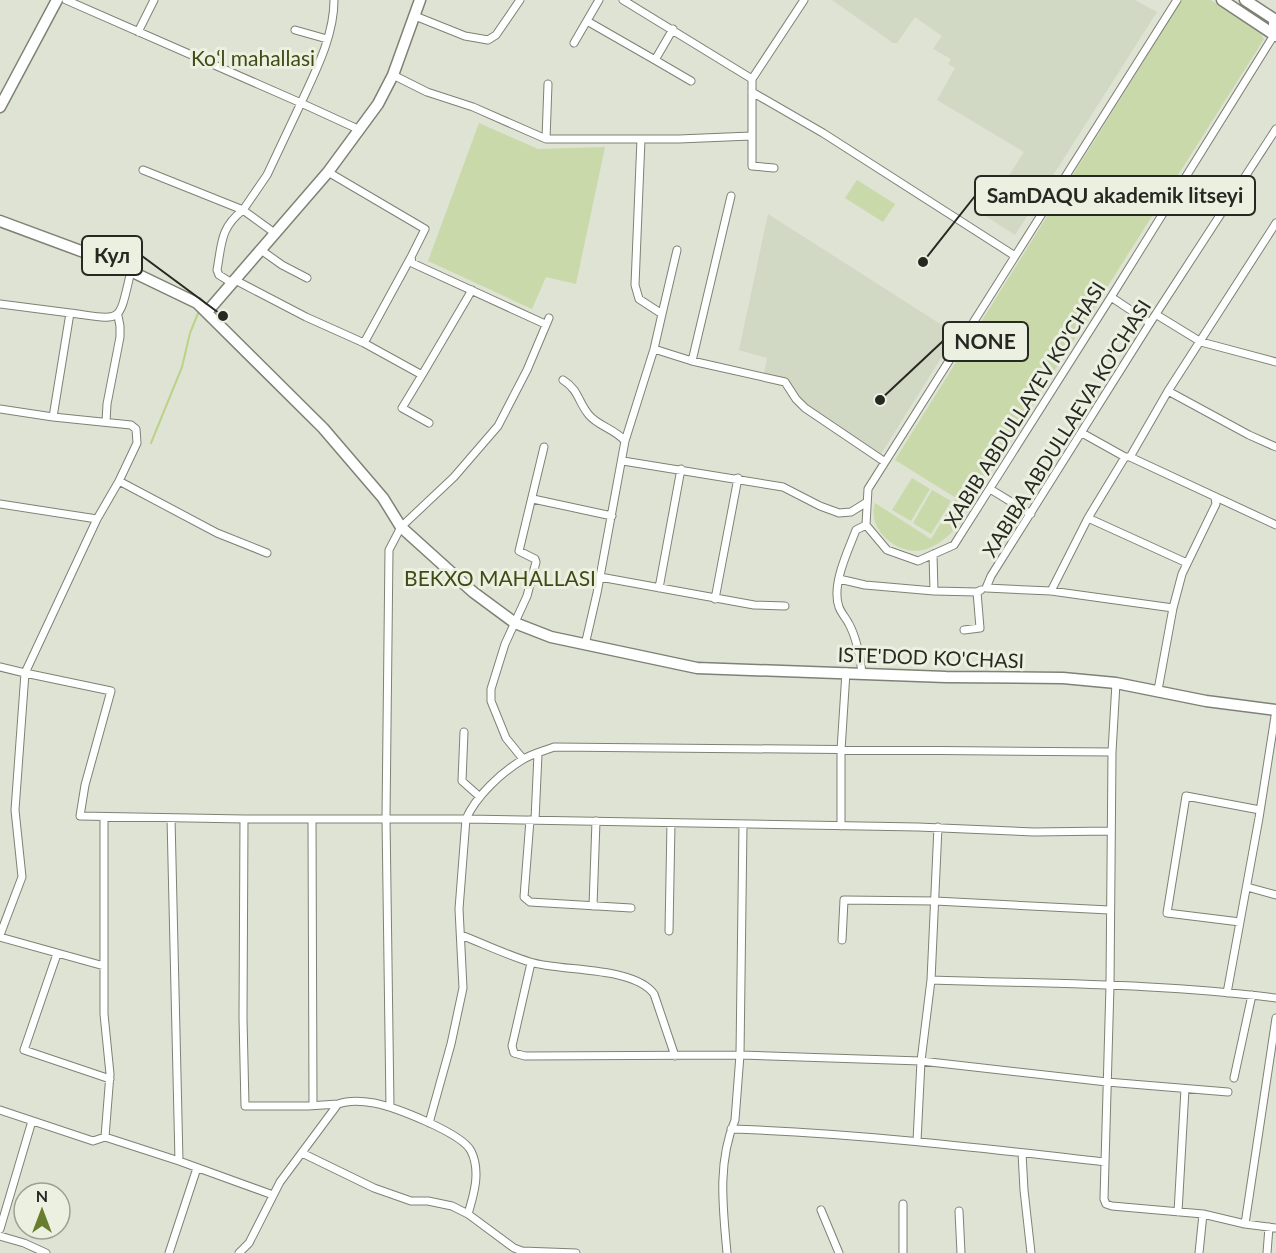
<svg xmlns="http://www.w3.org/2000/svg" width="1276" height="1253" viewBox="0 0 1276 1253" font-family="Lato,sans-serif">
<rect width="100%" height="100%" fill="#dee3d4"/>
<path fill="#d1d8c3" d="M832,0H1135L1157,12L1015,235L984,215L1024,152L937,100L955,68L948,64L951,59L933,49L942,36L915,17L897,43H893Z
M768,214L956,334L881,454L807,405L798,397L788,379L764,373L767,358L739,350Z"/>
<path fill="#c9d9aa" d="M1182,0H1211L1261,34L1264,39L953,531C943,541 930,551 915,551C892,550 867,527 875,503L931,539L956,498L895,460Z
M479,123L538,149L605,147L576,284L546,277L532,309L428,261Z
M857,180L895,204L883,222L845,198Z
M912,478L930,489L911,521L892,510Z
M932,490L951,501L931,534L913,523Z"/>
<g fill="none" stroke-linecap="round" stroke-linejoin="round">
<path stroke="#bbd387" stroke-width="2" d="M151,443L182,367L190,333L199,311"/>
<g stroke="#7d8275" stroke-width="9">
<path id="street" d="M66,0L301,103L267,175L243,210L276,234
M334,0C334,36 316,70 301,103L360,130
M623,0L752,79
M1177,0L868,489L866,525L887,550L918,561L954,545L1111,297L1274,35
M415,16L465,36L488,40L496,35L520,0
M587,21L655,60L673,29
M295,30L327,39
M138,32L154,0
M574,43L599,0
M655,60L691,81
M393,75L427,92L473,107L546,139H679L751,136
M752,92L823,133L1015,256
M546,139L548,84
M774,168L752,166V79L804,0
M143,170L243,210C220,228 222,243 217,270L219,275L232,283
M328,172L425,229L411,257L412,263L545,324
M261,250L282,265L307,278
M235,280L306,317L364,343L422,375L472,290
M1111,297L1150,323
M0,304L70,313
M662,314L677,250
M1157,315L1201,342L1276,362
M364,343L411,257
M654,349L692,361L785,382L796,399L805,408L885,462
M692,361L731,196
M422,375L402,408L429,423
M563,380C579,390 578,402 589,415C598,426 615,429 625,441
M1168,391L1249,435L1276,447
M0,409L53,417L70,313C124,320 118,325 131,271
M106,422L107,404L120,337V326L118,316
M1082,433L1125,457
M1130,457L1276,525
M623,461L783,487L820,506L839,513L851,512L867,502
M119,481L217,533L267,553
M990,489L1031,514
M533,499L612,516
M0,504L97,519
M1088,518L1187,563
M933,554L934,591L977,592
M600,577L754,605L785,606
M839,579L865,585L934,591
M659,588L681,469
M1051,591L1088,518L1125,457H1130L1168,391L1276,223
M715,599L738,478
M1173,608L1051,591L986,588L991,576L1150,323L1276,129
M964,630L980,628L977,592L981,590
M585,645L597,593L625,441L654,349L662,314L639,299L635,285L641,139
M0,667L25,673L97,519L119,481L137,443L136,429L131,425L53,417
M862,673C860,656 857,639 849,624C846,618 841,613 839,607C831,585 848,551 856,530L866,525
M1116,683L1112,752L1110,985L1104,1199L1106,1204L1112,1206L1203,1214L1245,1224L1276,1228
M1158,690L1173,608L1182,574L1216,504L1215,497
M464,732L462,781L480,797
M523,759L506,738L491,701V689L505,644L527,596L536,562L535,559L519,551L544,447
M104,817V1014L110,1074L105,1137
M171,818L179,1161
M244,819L243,1018L245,1106H308L338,1104
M312,819L313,1105
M530,820L524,897L530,902L631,908
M535,820L538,754
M841,826V750L846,672
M1247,887L1276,895
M593,906L596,821
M1240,922L1167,913L1186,796L1260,810
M669,931L671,823
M0,935L22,877L15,810L25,673L111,691L85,785L80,816L244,819H466L918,827L1034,832L1111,831
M461,935C484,944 507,955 530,962C562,972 634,966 654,994L675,1056
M0,937L104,966
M842,940L844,900L935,901L1109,910
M57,954L24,1050L110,1079
M531,963L512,1046L514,1053L525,1056L740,1055L921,1061L1107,1082L1228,1092
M931,980C1046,984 1162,983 1276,998
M1227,993L1259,818L1276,710
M1234,1078L1252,995
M390,1107L386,818L389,550L401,527L454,477L498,426L527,370L549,318
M0,1110L93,1141L105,1137L179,1161L273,1195
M429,1123L451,1044L463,988L459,909L466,819C476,796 501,773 522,760C531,754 544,751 554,747L1112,752
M731,1129C856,1133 981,1148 1105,1162
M917,1141L921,1061L931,980L938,827
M302,1153L374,1188L411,1201H428L452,1206L468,1214L514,1248L522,1251L576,1253
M1022,1153L1024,1190L1031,1253
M821,1210L839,1253
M959,1211L961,1253
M1178,1212L1185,1089
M1245,1224L1276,1018
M0,1229L32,1121
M0,1236L24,1243L46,1253
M169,1253L197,1168
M239,1253L249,1243L280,1182L338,1104C349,1100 363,1101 374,1103C395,1107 462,1133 471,1151C481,1171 474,1194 468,1214
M727,1253C723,1208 717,1163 735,1120L740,1055L743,824
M903,1253V1204
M1199,1253L1203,1214
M1267,1253L1269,1227"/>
</g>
<g stroke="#7d8275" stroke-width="13">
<path id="secondary" d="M1222,0L1276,36
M1245,0L1274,19V35
M0,107L57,0
M0,221L116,264L197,303L323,428L383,498L401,527L473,592L515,623L551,637L697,668L946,677L1063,678L1116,683L1206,701L1276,710
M207,312L328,172L378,104L393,75L420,0"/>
</g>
<use href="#street" stroke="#fff" stroke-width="7"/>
<use href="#secondary" stroke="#fff" stroke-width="10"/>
</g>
<g text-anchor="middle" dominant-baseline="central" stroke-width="6" stroke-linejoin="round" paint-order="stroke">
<g font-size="20" fill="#262822" stroke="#ebf0e1">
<text transform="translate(1024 404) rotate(-58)">XABIB ABDULLAYEV KO'CHASI</text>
<text transform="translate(1066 428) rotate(-58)">XABIBA ABDULLAEVA KO'CHASI</text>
<text transform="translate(931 657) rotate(2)">ISTE'DOD KO'CHASI</text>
</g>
<g font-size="21" fill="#3d4c14" stroke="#ebf0e1">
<text x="253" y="57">Koʻl mahallasi</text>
<text x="500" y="577">BEKXO MAHALLASI</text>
</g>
</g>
<path fill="none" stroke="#262822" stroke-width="2" d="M923 262L975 196M223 316L142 256M880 400L943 341"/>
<g fill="#262822" stroke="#ebf0e1" stroke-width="2">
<circle cx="923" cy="262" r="6"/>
<circle cx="223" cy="316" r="6"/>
<circle cx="880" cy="400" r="6"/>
</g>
<g fill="#ebf0e1" stroke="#262822" stroke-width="2">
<rect x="975" y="176" width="280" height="39" rx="6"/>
<rect x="82" y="236" width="60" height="39" rx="6"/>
<rect x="943" y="322" width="85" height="39" rx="6"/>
</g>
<g font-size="21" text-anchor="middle" font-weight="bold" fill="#262822">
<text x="1115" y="203">SamDAQU akademik litseyi</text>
<text x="112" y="263">Кул</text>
<text x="985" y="349">NONE</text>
</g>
<g transform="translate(42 1211)"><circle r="28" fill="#ebf0e1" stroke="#9ca095" stroke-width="1.5"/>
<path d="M0-4.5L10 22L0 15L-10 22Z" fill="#687d2e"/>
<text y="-9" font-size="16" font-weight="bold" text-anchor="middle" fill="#262822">N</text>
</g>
</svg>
